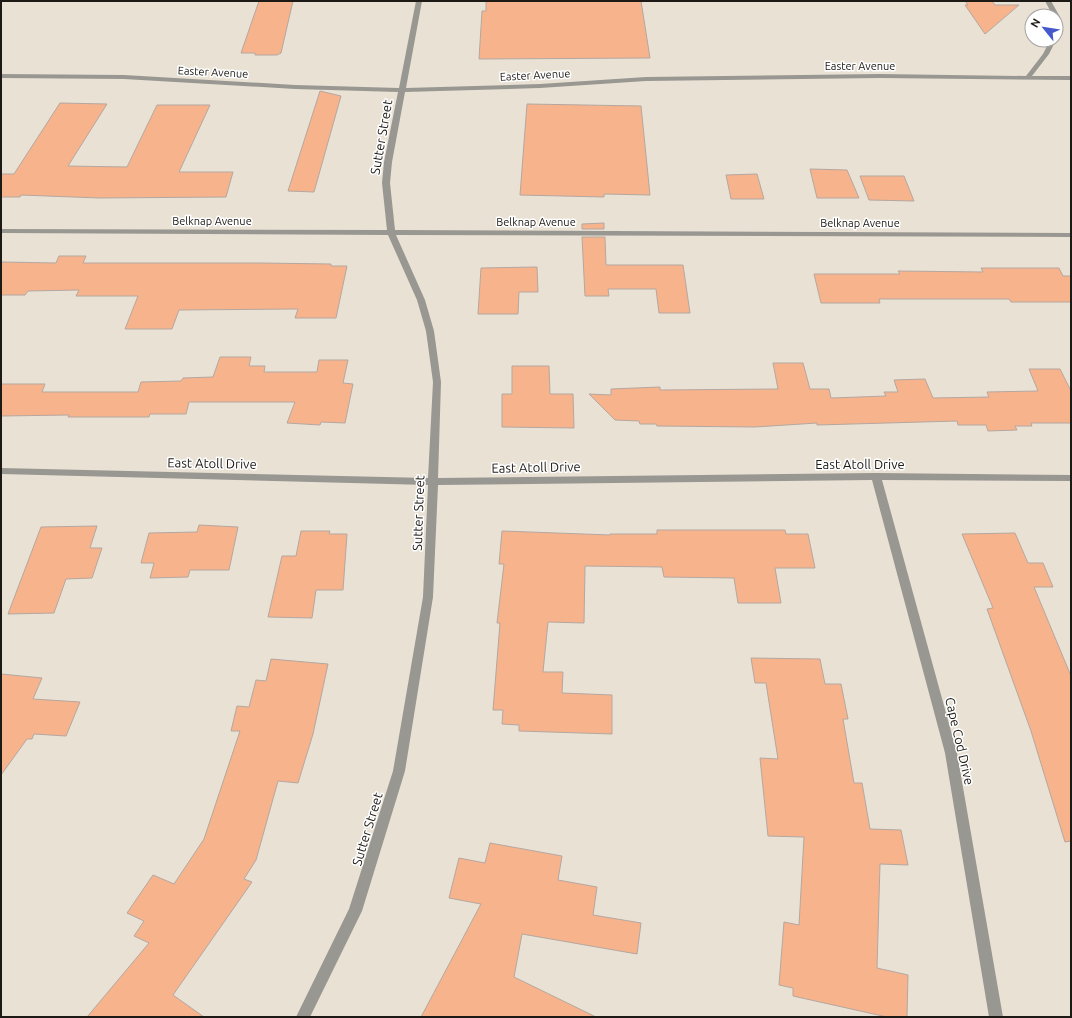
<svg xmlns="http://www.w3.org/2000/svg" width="1072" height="1018" viewBox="0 0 1072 1018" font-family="Ubuntu,sans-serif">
<rect width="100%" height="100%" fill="#e9e1d4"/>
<path fill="#f7b38c" stroke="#b5a7a0" d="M259,1H293L281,53L277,55H255V53H241Z
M486,1H641L650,58L479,59L482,11H486Z
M965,1H992L995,5H1019L985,34L965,5H968Z
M320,91L341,96L314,192L288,191Z
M60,103L107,104L68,166L127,167L157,105H210L179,172H233L226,197L99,198L21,195L20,197H1V174H14Z
M527,104L641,106L650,195L604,194V197L520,195Z
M810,169L847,170L859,198H817Z
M757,174L764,199H731L726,175Z
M860,176H904L914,201L869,200Z
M604,223V229H582V224Z
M582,237H605L606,265H683L690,313H659L656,289H608L609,296H585Z
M59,256H86L83,263H261L331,264V266H347L336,318H295L298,309L179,310L172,329H125L138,296H76L79,290L28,291L25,295H1V262L56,263Z
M537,267L538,292H519L518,314H478L481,268Z
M981,268H1059L1063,276H1071V302H1011L1009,299H879L880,303H821L814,274H900L898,271L983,272Z
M220,357H251L249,366H265L264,372H317L319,360H348L343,383L353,384L345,423L321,422L320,425L287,423L295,402H189L186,414H150L149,417H68L69,415L1,416V384H45L42,392H138L141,382L181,381L183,378L213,377Z
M773,363H803L810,389H829L831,398L886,396L884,392H898L894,380L925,379L933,398L989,397L987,392L1038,391L1029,369H1060L1071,391V423H1031L1032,426H1015L1017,430L988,431L986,425H958L957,421L817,425V423L755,427L657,426L656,424H640L639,421L615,420L589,394L611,395V389L660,387V390L778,389Z
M512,366H549L550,394H573L574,428L502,427V394H512Z
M199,525L238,527L229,570H190L188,577L150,578L154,563H141L149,533L197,532Z
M97,526L90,548H102L92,578L66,579L54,613L8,614L41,527Z
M657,530H785L786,534H808L815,568H775L781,603H738L734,578L664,577L662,567L585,566L584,623L548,622L543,672H563L562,693L612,695V734L519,731V725L502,724L503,710H493L500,623H497L504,564H499L502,531L610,535V534H657Z
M301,531H330L329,534H347L343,590H316L312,618L268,617L282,556H296Z
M1015,533L1028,563H1043L1053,587H1034L1071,676V841L1065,842L1031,731L987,609L993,608L962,534Z
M751,658L820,659L825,684H841L848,719H843L854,783H862L870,829L901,830L908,865L880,864L877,968L908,975L907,1017H887L793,996V988L779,985L784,922L799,925L804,837L768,836L760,758L778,759L766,683H755Z
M271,659L328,664L313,734L298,783L278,781L256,860L244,879L252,882L173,995L204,1017H87L149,943L134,936L144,921L127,913L153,875L174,884L204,839L240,731H231L237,706L249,707L256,680L266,681Z
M1,674L42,678L33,699L80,702L66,736L34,734L32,739H27L1,775Z
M490,843L562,856L558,880L597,887L593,915L641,923L637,954L522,934L514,977L596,1017H421L481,904L449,898L459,858L485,863Z"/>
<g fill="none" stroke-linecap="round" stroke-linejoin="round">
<path fill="#999791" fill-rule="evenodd" d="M416,1H422L406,88L540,84L646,77L880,74L1026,76L1043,54L1050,40H1056L1049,54L1032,76H1071V80L880,78L646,81L540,88L405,92L392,162L390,183L395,230L1071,233V237L396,235L425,300L434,331L441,382L438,478L876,473L1071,475V481L882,480L957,753L1003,1017H989L945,753L872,480L438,485L433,597L405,771L362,911L310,1017H296L349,909L393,771L423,597L428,485L1,474V468L428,478L433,382L426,331L417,300L388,235L1,233V229L387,230L382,183L384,162L398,92L295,89L124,79L1,78V74L124,75L295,85L399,88Z
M1045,1H1051L1060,17L1058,33L1056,34V16H1053Z"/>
</g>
<g text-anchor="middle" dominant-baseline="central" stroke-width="3" stroke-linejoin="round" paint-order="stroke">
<g font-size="11" fill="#1d1a16" stroke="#fff">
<text x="860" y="66">Easter Avenue</text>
<text transform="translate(213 72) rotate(3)">Easter Avenue</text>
<text transform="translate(535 75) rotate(-3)">Easter Avenue</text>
<text x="212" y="221">Belknap Avenue</text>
<text x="536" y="222">Belknap Avenue</text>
<text x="860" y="223">Belknap Avenue</text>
</g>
<g font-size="13" fill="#1d1a16" stroke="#fff">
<text transform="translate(381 137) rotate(-80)">Sutter Street</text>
<text transform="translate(212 463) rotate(1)">East Atoll Drive</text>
<text x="860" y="464">East Atoll Drive</text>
<text transform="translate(536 467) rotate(-1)">East Atoll Drive</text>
<text transform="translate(418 513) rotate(-88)">Sutter Street</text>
<text transform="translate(960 741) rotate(77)">Cape Cod Drive</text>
<text transform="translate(367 829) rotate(-73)">Sutter Street</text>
</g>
</g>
<rect width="1072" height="1018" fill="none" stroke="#1d1a16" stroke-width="4"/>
<g transform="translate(1044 28) rotate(300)"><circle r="19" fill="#ffffff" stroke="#a5a3a2"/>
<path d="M0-3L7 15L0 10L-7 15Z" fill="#4559cd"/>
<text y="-6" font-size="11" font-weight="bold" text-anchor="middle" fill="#1d1a16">N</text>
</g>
</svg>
